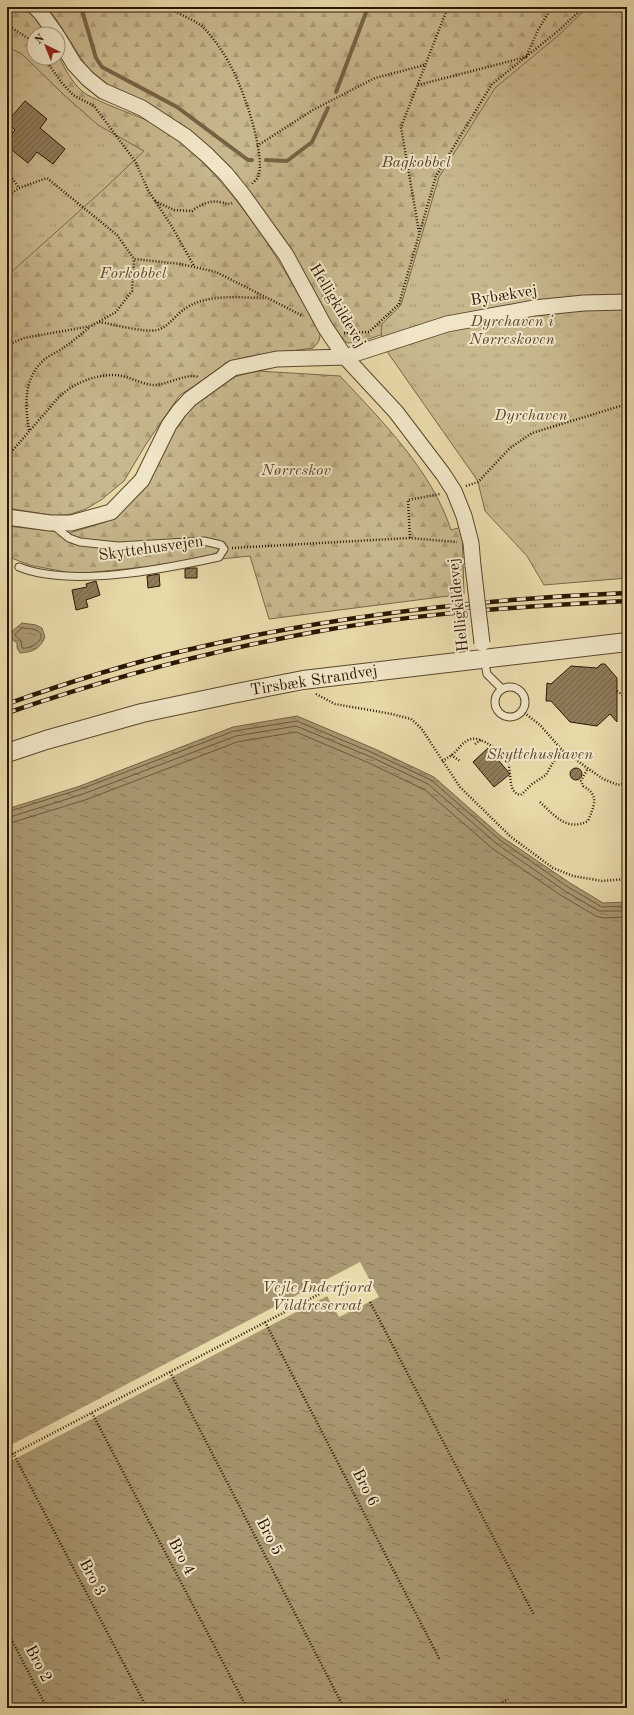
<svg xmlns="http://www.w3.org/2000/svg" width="634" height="1715" viewBox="0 0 634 1715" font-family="'Old Standard TT',serif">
<defs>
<pattern id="forest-firs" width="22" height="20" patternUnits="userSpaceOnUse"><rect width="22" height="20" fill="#c8b88d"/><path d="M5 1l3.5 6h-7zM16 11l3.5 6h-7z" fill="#ac9d78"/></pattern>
<pattern id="park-tufts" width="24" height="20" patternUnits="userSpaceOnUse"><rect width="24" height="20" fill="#c8b88d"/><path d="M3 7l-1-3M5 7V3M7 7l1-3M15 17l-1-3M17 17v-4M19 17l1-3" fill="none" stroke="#ac9d78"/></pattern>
<pattern id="water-ripples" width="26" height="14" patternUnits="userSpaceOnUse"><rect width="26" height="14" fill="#a89770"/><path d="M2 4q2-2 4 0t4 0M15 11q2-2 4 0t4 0" fill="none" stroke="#897a5a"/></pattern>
<pattern id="building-hatch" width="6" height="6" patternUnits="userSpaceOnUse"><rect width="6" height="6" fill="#8e7b59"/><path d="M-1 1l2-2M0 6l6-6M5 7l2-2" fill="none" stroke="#746447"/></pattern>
</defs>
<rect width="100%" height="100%" fill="#e8d9a9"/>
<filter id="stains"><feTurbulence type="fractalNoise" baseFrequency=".005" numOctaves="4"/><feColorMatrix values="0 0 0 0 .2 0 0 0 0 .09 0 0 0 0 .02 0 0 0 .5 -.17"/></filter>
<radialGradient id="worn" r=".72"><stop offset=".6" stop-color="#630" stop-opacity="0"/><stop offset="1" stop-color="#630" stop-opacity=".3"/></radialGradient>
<path fill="url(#forest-firs)" stroke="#7a6748" d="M7,7H24L34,16L47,34H34V58H58V55C65,69 71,81 83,92C88,96 96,99 102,102C128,114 158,121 180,141C241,194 282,263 320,333C320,341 318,343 313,348L248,357L232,362L180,395L146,444L124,481L101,500L86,509L71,514L56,516L7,508Z
M46,7H627L392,331L360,342L347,343L327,320L219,157L186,127L164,114L107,87L88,69L56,19Z
M258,371L340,376C382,421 432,471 451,530L462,527L464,594L269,619L250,556L76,574L29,565L7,556V526L70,533L105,522L121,512L135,499L167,440L182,417L205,393L237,376Z"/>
<path fill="url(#park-tufts)" stroke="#7a6748" d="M588,7H627V578L544,585L527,556L485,511L478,482L473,474L388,353L381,333L382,324L401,305L439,177L495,88L560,34Z
M7,47L22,54L64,95L98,125L144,151L104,189L7,276Z"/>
<path fill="url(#water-ripples)" stroke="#766344" d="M22,623L36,625L42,628L45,637C40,649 33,652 20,653L17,648V643L9,637L11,632Z
M297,716L375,749L434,777L502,837L570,883L603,903L627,902V1708H7V809L80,786L233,727Z"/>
<path fill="#e8d9a9" d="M360,1262L379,1297L339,1317L327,1296L7,1463V1447Z"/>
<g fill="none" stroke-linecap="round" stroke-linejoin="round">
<path stroke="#6a5639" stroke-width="1" d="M23,628C27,629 32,628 36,630C50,636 32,650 22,648L21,641L15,635L16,633Z
M7,812L81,789L234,731L297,721L373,753L431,780L500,840L568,887L602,907L627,906
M7,818L83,794L236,736L296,726L371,757L428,784L497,844L565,891L599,911H627
M7,824L85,800L237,742L296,732L369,763L425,790L493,849L562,896L596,916L603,918L627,917"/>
<path stroke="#766344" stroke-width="4" d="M81,7L96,58L102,67L177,107L248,160H252
M336,92L368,7
M266,160L287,161L312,142L328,108"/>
</g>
<path fill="url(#building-hatch)" stroke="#2c1602" d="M25,101L47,119L40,128L65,149L53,164L37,152L28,163L7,146V140L15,130L7,122Z
M191,568H197V578H185V569Z
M159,574L160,586L148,588L147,576Z
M96,581L100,595L86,600L88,607L76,610L72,590L87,587L86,584Z
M601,664H605L617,678V722L610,714L597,726L570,722L551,701H546L547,683L551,684L571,666L597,668Z
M488,748L510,774L494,787L473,762Z
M570 774a6 6 0 1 1 12 0a6 6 0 1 1-12 0Z"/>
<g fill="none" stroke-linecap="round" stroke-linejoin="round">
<g stroke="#5b472c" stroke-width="9">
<path id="service" d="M19,567C71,588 164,569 219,557L224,549L221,545L204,541L118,546L80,542L69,538L53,525
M484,659L487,674L502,689
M495 702a15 15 0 1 1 30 0a15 15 0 1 1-30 0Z"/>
</g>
<g stroke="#5b472c" stroke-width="17">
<path id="minor" d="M35,7L41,13L56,34
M58,37L74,64L88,79L103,91L142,108L185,136L207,155L226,174L243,195L286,255L325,327L345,357L396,412L443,474L454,491L464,516L471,543L473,566
M7,517L50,523H71L111,512L142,480L169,425L179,411L190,399L233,368L277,359L345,357L447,324L534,308L584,303L627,302"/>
</g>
<g stroke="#5b472c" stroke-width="20">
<path id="tertiary" d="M7,753L46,740L142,713L232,694L303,680L627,642"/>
</g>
<path stroke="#2c1602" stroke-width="2.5" stroke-dasharray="1 2" stroke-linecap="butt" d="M171,7L174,11C183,16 197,21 204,28C217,42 230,62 237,79C246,99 266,157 258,177C257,180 253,182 252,184
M7,25L34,42
M44,58L62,83L73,95L94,106L135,161L148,190L171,225L194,266
M418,85L526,57L538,30L552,7
M257,146L313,110L375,78L425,65
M7,171L19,188
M7,197L19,188L47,178L117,235L134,259L181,264L216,272L303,316
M155,201L174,210L192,211C199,205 210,200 220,202C225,203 227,205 232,203
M419,232L401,127L448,7
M99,322C112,324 145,333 157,330C169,327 176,314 186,308C209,293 240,298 266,298
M344,333L369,332L399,304L436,176L492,84L558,31L584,7
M7,345L24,338L91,326L116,312L132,291L134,259
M29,430C25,405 23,378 45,359C50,355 58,352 63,348C72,342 81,334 90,327
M7,457L58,398C72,384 93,375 114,375C127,375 140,384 153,385C168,385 185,373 199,377
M466,486L478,482L510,448L532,433L627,404
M410,538L408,500L440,494
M232,548L410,538L457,542
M617,691L627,698
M316,694L335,704L392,714L411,719L421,728L460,787L511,837L553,868L573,876L602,881L627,879
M522,711L540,725L562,750L603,779L618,785L623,784L627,781
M475,744L482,739
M451,755L460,761
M442,761C446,759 449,757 453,754C459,749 463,741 471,739C482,736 503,753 508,763C512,773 507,793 521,795L532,784L546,775L552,764L562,750
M540,802C554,815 567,832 588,821C594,806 600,795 583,786L581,781L588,768
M370,1302L534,1615
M265,1322L440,1660
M170,1372L344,1708
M92,1413L247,1708
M13,1453L147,1708
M7,1457L325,1291L357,1288
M7,1631L47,1708
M492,1708L508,1699"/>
<use href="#service" stroke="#f0e6c7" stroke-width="7"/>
<use href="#minor" stroke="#f0e6c7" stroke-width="15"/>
<use href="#tertiary" stroke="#f0e6c7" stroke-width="18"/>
<g stroke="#2c1602" stroke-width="4.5">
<path id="rail" d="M7,704C66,683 126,664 187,650C332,616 478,599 627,593
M7,713C109,678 214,650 320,631C421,613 525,606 627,601"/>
</g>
<use href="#rail" stroke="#f0e6c7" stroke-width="3" stroke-dasharray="9" stroke-linecap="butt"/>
<g stroke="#5b472c" stroke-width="17" stroke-linecap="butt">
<path id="minor-bridge" d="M473,566L482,643"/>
</g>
<use href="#minor-bridge" stroke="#f0e6c7" stroke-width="15"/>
</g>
<g text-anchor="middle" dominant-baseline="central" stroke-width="4" stroke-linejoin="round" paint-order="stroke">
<g font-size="16" font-style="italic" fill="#5b472c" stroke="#f0e6c7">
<text x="416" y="163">Bagkobbel</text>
<text x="133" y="274">Forkobbel</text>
<text x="512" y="322">Dyrehaven i<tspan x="512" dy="18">Nørreskoven</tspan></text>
<text x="531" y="416">Dyrehaven</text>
<text x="296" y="471">Nørreskov</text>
<text x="540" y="755">Skyttehushaven</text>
<text x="317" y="1288">Vejle Inderfjord<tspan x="317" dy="18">Vildtreservat</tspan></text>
</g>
<g font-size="16" fill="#2c1602" stroke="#f0e6c7">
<text transform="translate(504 296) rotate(-9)">Bybækvej</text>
<text transform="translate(337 306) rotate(59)">Helligkildevej</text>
<text transform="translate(151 549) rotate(-8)">Skyttehusvejen</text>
<text transform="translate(459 605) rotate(-96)">Helligkildevej</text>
<text transform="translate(314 681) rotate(-9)">Tirsbæk Strandvej</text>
<text transform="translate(365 1488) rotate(63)">Bro 6</text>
<text transform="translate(269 1537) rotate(63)">Bro 5</text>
<text transform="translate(181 1557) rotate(62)">Bro 4</text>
<text transform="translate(92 1578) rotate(62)">Bro 3</text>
<text transform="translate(38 1664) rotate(62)">Bro 2</text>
</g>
</g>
<rect width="634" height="1715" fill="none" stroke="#e8d9a9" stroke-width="24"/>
<rect x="8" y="8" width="618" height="1699" fill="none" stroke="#2c1602" stroke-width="2"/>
<rect x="12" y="12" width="610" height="1691" fill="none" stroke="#2c1602"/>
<g transform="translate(46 46) rotate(317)"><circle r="19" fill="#f0e6c7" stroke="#a29378"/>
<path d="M0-3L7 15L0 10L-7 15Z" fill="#8f2418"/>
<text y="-6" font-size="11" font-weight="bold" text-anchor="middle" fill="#2c1602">N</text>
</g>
<rect width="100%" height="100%" filter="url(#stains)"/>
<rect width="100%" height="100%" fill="url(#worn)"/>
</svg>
